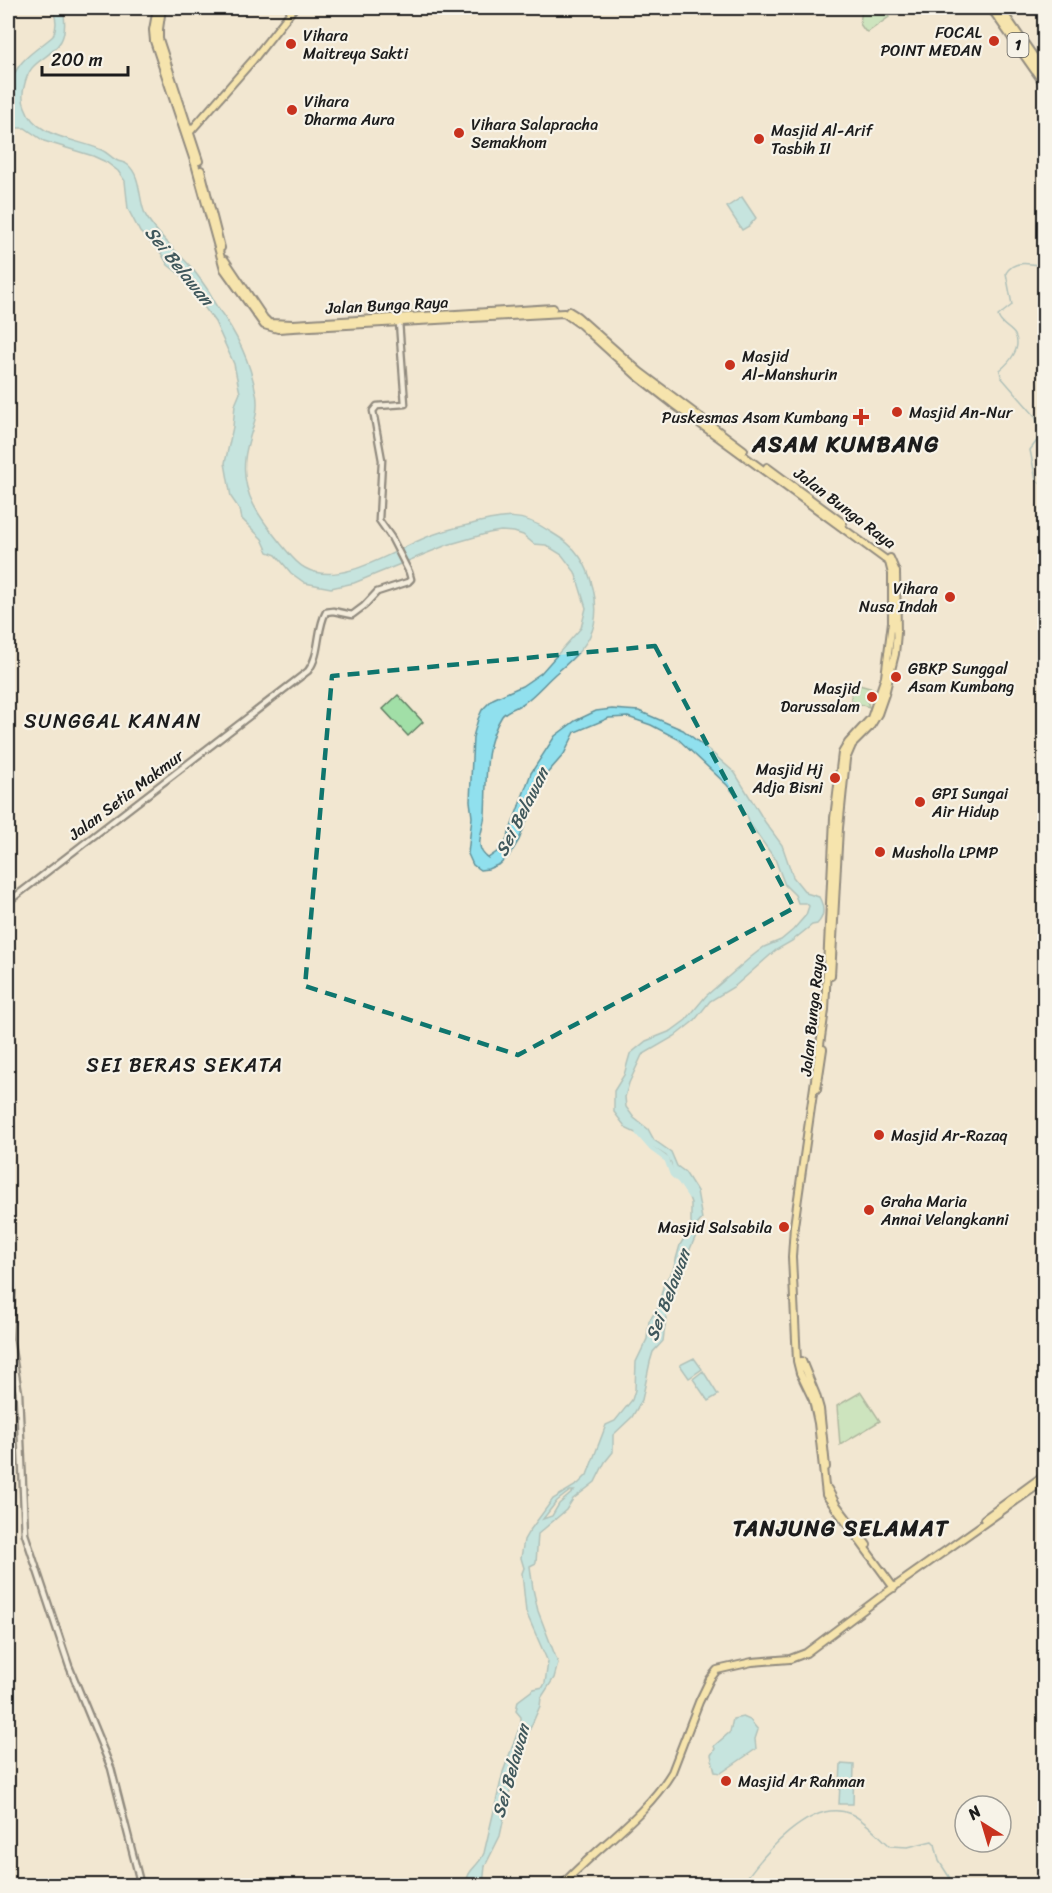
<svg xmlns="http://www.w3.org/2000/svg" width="1052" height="1893" viewBox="0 0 1052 1893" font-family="Sriracha,sans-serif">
<rect width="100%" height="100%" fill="#f2e7d1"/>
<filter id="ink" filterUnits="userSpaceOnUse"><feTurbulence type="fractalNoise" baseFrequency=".0167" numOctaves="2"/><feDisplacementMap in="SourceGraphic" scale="12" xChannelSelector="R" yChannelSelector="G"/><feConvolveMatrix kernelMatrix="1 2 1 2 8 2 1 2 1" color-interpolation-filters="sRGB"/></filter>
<g filter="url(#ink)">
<path fill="#a1dfa7" stroke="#5e7e62" stroke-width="1.5" d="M864,8H867L871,13L883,8L889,17L868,32L865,31L860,24L862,9Z
M852,683L877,690L868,691L866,697L869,707L855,703L851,700Z
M398,695L423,722L408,736L383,709Z
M861,1392L880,1421L840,1445L837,1406Z"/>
<path fill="#90e0ee" stroke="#62929a" stroke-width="1.5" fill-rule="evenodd" d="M52,8H63C65,17 66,32 61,41C48,62 30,57 24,87C22,95 22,100 25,107C35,137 73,138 99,149C106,151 109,156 116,160C121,163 123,161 128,165C142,177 138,201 146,216C158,236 176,250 191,267C198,276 205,285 211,295C213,300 214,303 217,307C236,332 250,361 256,393C261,417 247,436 245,459C241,494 260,518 281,544C288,552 295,563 305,568C338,587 390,553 420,540C437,532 454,528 472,524C504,516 521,512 549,531C562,539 571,544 580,557C587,567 590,576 593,588C603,630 586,648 555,674C545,683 536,694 525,702C518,708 507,709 502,716C483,746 487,780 485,814C484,830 472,847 488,858L501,849L505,844L531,773L555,736L575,721L596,711L612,709L639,711L683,730L710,751L735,773L765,822L782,845L793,877L806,893L819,897C824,906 825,916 817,924L812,925L792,941L776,950L735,986L710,1001L695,1020L675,1036L642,1055L629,1083L625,1097L626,1107L634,1118L648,1129L654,1140L671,1152L677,1166L685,1172L697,1191L702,1219L697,1225V1233L687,1256L683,1274L667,1309L663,1341L653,1352L650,1362L642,1400L632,1417L613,1435V1452L605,1462L595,1482L573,1499L566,1510L538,1534L536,1563L530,1566L533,1589L538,1611L558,1663L554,1678L541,1698L540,1706L522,1747L521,1760L509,1794L500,1836L485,1866L483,1885H466C467,1868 478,1868 484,1853L503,1772L521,1723V1717L516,1711L518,1701L534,1689L543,1687L545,1683L548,1662L526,1612L522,1573L524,1568L521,1558L524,1540L528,1533L553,1499L578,1484L587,1475L606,1425L615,1421L632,1400L635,1390L636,1362L647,1339L649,1321L658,1308L664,1283L673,1270L680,1245L691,1226V1203L686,1189L679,1178L672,1173L671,1163L666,1156L650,1146L640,1135L627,1129L614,1112V1091L624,1075L630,1054L646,1041L671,1031L686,1020L706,996L751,957L764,947L781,940L793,930L806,915L809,906L806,903H798L795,895L785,885L775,859L750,824L744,805L727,785L678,739L651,725L628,717L609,718L575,732L564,754L544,777L519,840L509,856L500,864L488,869L480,870L473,865L468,854L472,817L470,801L473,737L478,719L482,710L493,699L522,686L541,673L581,628L586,608L575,572L562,555L546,545L534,544L523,535L514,532L501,531L489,533L447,545L354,583L331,588L305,583L291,573L276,555L268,552L262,539L242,519L240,510L231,497L225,463L233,427L235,405L240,393L234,364L215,322L182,276L168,265L161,253L140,232L128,209L125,181L118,171L106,162L93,156L44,141L25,128H14C6,117 8,110 10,98C11,93 10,88 11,84C16,60 36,51 53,36C58,25 56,18 52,8ZM570,1491H574L559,1504L552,1516L543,1519L557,1501Z
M742,197L756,218L749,226L742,230L727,207Z
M694,1358L702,1369L689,1378L680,1365Z
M703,1371L718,1395L708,1401L693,1379Z
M743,1717L750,1720L758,1730L755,1739L756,1749L721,1773L715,1772L711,1755L715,1749L714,1746L730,1732L733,1719Z
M841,1764L854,1765L853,1804H839Z"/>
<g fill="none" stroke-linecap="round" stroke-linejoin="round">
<path stroke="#62929a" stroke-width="1.5" d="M1040,429L1035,416L1001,377L1000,370C1009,363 1022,348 1015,335C1010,327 1001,326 998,316L1012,305L1006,273C1014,259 1031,264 1044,266
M1039,438L1030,450L1036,480L1044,486
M741,1886C761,1857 811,1796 851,1814C866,1821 878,1835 890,1846L908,1847L932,1841L935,1844L939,1861L955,1886"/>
<path stroke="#90e0ee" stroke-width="5" d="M738,795L750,815
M638,1133L652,1149L667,1160L672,1174L680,1181L690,1196"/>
<g stroke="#1c1c1c" stroke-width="9">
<path id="secondary" d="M399,322L405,404L377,406L373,411L382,460L379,520L391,537L409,572L411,579L408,582
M8,902L308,671C321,654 316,630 326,612L333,611L352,615L364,606L377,592L408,582
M8,1216L12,1291L10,1339L19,1393L25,1534L69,1666L111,1768L141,1886"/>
</g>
<g stroke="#1c1c1c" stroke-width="10">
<path id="primary" d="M157,8L153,30L154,41L195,164L224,269L264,325L278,329L293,328L564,313L581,325L637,376L673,404L889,562L892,574V622L885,677L871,718L848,743L842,753L841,761L834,818L825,1010L794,1226L792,1257L797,1361L800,1373L813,1400L818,1423L826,1495L894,1588
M162,8L159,29V39L199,161
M189,133L253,60L294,8
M201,170L221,248
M225,260L264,318L269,323L293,324L553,308
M569,311L577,316L640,372L744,450
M767,467L843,523
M831,976L839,828L846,759L852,745L870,727L878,714L885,694L895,654L897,633L896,572L890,558
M817,1089L823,1049
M802,1361L816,1395L820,1409L826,1467
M828,1489L836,1504L867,1545
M984,1519L1044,1475
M561,1886C597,1847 645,1817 672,1772L699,1702L710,1679L717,1670L752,1662L790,1659L806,1653L887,1592L1044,1481"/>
</g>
<g stroke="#1c1c1c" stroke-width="12">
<path id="highway" d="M992,8L1044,82
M999,8L1044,73"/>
</g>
<use href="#secondary" stroke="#f7f3e8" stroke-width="4.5"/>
<use href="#primary" stroke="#fbe080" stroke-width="6"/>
<use href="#highway" stroke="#fbe080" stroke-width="8"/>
</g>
</g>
<path d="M0 0H1052V1893H0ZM655,646L794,908L518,1055L305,986L332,676Z" fill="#f2e7d1" fill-opacity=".55" fill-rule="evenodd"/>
<path fill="none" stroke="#0f766e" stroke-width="4.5" stroke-dasharray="12 8" stroke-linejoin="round" d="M655,646L794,908L518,1055L305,986L332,676Z"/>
<g fill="#c8321e" stroke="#f7f3e8" stroke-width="2">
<circle cx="994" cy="41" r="6"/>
<circle cx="291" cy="44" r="6"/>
<circle cx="292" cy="110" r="6"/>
<circle cx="459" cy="133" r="6"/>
<circle cx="759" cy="139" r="6"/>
<circle cx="730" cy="365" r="6"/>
<circle cx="897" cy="412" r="6"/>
<path d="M858 408h6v6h6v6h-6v6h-6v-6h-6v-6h6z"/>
<circle cx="950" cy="597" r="6"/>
<circle cx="896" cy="677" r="6"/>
<circle cx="872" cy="697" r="6"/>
<circle cx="835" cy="778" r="6"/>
<circle cx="920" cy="802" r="6"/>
<circle cx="880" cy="852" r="6"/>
<circle cx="879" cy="1135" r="6"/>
<circle cx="869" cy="1210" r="6"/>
<circle cx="784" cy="1227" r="6"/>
<circle cx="726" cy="1781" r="6"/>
</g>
<g text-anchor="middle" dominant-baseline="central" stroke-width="4.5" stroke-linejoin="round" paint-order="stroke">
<rect fill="#f7f3e8" stroke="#5e5c59" stroke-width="1.5" x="1007.5" y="33" width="21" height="24" rx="4.5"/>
<g font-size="15" font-weight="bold" fill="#1c1c1c">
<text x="1018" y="45">1</text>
</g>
<g font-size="16" fill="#1c1c1c" stroke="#f7f3e8" text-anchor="start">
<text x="982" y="32" text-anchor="end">FOCAL<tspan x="982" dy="18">POINT MEDAN</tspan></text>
<text x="303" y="35">Vihara<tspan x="303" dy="18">Maitreya Sakti</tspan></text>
<text x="304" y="101">Vihara<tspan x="304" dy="18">Dharma Aura</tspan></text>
<text x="471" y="124">Vihara Salapracha<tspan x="471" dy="18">Semakhom</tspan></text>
<text x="771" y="130">Masjid Al-Arif<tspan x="771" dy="18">Tasbih II</tspan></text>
<text x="742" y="356">Masjid<tspan x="742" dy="18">Al-Manshurin</tspan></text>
<text x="909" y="412">Masjid An-Nur</text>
<text x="848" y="417" text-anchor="end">Puskesmas Asam Kumbang</text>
<text x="938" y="588" text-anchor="end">Vihara<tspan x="938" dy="18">Nusa Indah</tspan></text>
<text x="908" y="668">GBKP Sunggal<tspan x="908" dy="18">Asam Kumbang</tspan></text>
<text x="860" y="688" text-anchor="end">Masjid<tspan x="860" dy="18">Darussalam</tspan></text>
<text x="823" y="769" text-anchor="end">Masjid Hj<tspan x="823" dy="18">Adja Bisni</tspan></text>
<text x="932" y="793">GPI Sungai<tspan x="932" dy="18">Air Hidup</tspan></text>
<text x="892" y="852">Musholla LPMP</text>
<text x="891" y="1135">Masjid Ar-Razaq</text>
<text x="881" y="1201">Graha Maria<tspan x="881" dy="18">Annai Velangkanni</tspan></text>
<text x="772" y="1227" text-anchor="end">Masjid Salsabila</text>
<text x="738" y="1781">Masjid Ar Rahman</text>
</g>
<g font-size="16" fill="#1c1c1c" stroke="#f7f3e8">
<text transform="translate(387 305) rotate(-3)">Jalan Bunga Raya</text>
<text transform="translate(845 508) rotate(37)">Jalan Bunga Raya</text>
<text transform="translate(126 795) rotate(-37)">Jalan Setia Makmur</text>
<text transform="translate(812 1015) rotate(-84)">Jalan Bunga Raya</text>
</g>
<g font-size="18" font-style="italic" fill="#3f575b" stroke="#f7f3e8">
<text transform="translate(179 266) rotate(51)">Sei Belawan</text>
<text transform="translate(522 812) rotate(-63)">Sei Belawan</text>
<text transform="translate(668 1295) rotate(-69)">Sei Belawan</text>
<text transform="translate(511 1771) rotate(-74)">Sei Belawan</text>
</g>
<g font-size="20" letter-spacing="1.5" fill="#1c1c1c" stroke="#f7f3e8">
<text x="113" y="721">SUNGGAL KANAN</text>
<text x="185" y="1065">SEI BERAS SEKATA</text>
</g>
<g font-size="22" font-weight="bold" letter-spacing="1.5" fill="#1c1c1c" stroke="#f7f3e8">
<text x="846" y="444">ASAM KUMBANG</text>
<text x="841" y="1528">TANJUNG SELAMAT</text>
</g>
</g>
<rect width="1052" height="1893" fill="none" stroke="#f7f3e8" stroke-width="30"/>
<rect x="15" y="15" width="1022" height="1863" fill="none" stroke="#1c1c1c" stroke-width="2" filter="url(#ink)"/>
<g transform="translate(983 1824) rotate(323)"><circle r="28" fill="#f7f3e8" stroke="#9f9d96" stroke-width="1.5"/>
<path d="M0-4.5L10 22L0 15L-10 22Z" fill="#c8321e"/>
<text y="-9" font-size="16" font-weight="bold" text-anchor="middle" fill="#1c1c1c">N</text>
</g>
<path d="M42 66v9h86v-9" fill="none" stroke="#1c1c1c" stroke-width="3"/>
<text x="51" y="66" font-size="18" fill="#1c1c1c" stroke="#f7f3e8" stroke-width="4.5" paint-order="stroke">200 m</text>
</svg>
